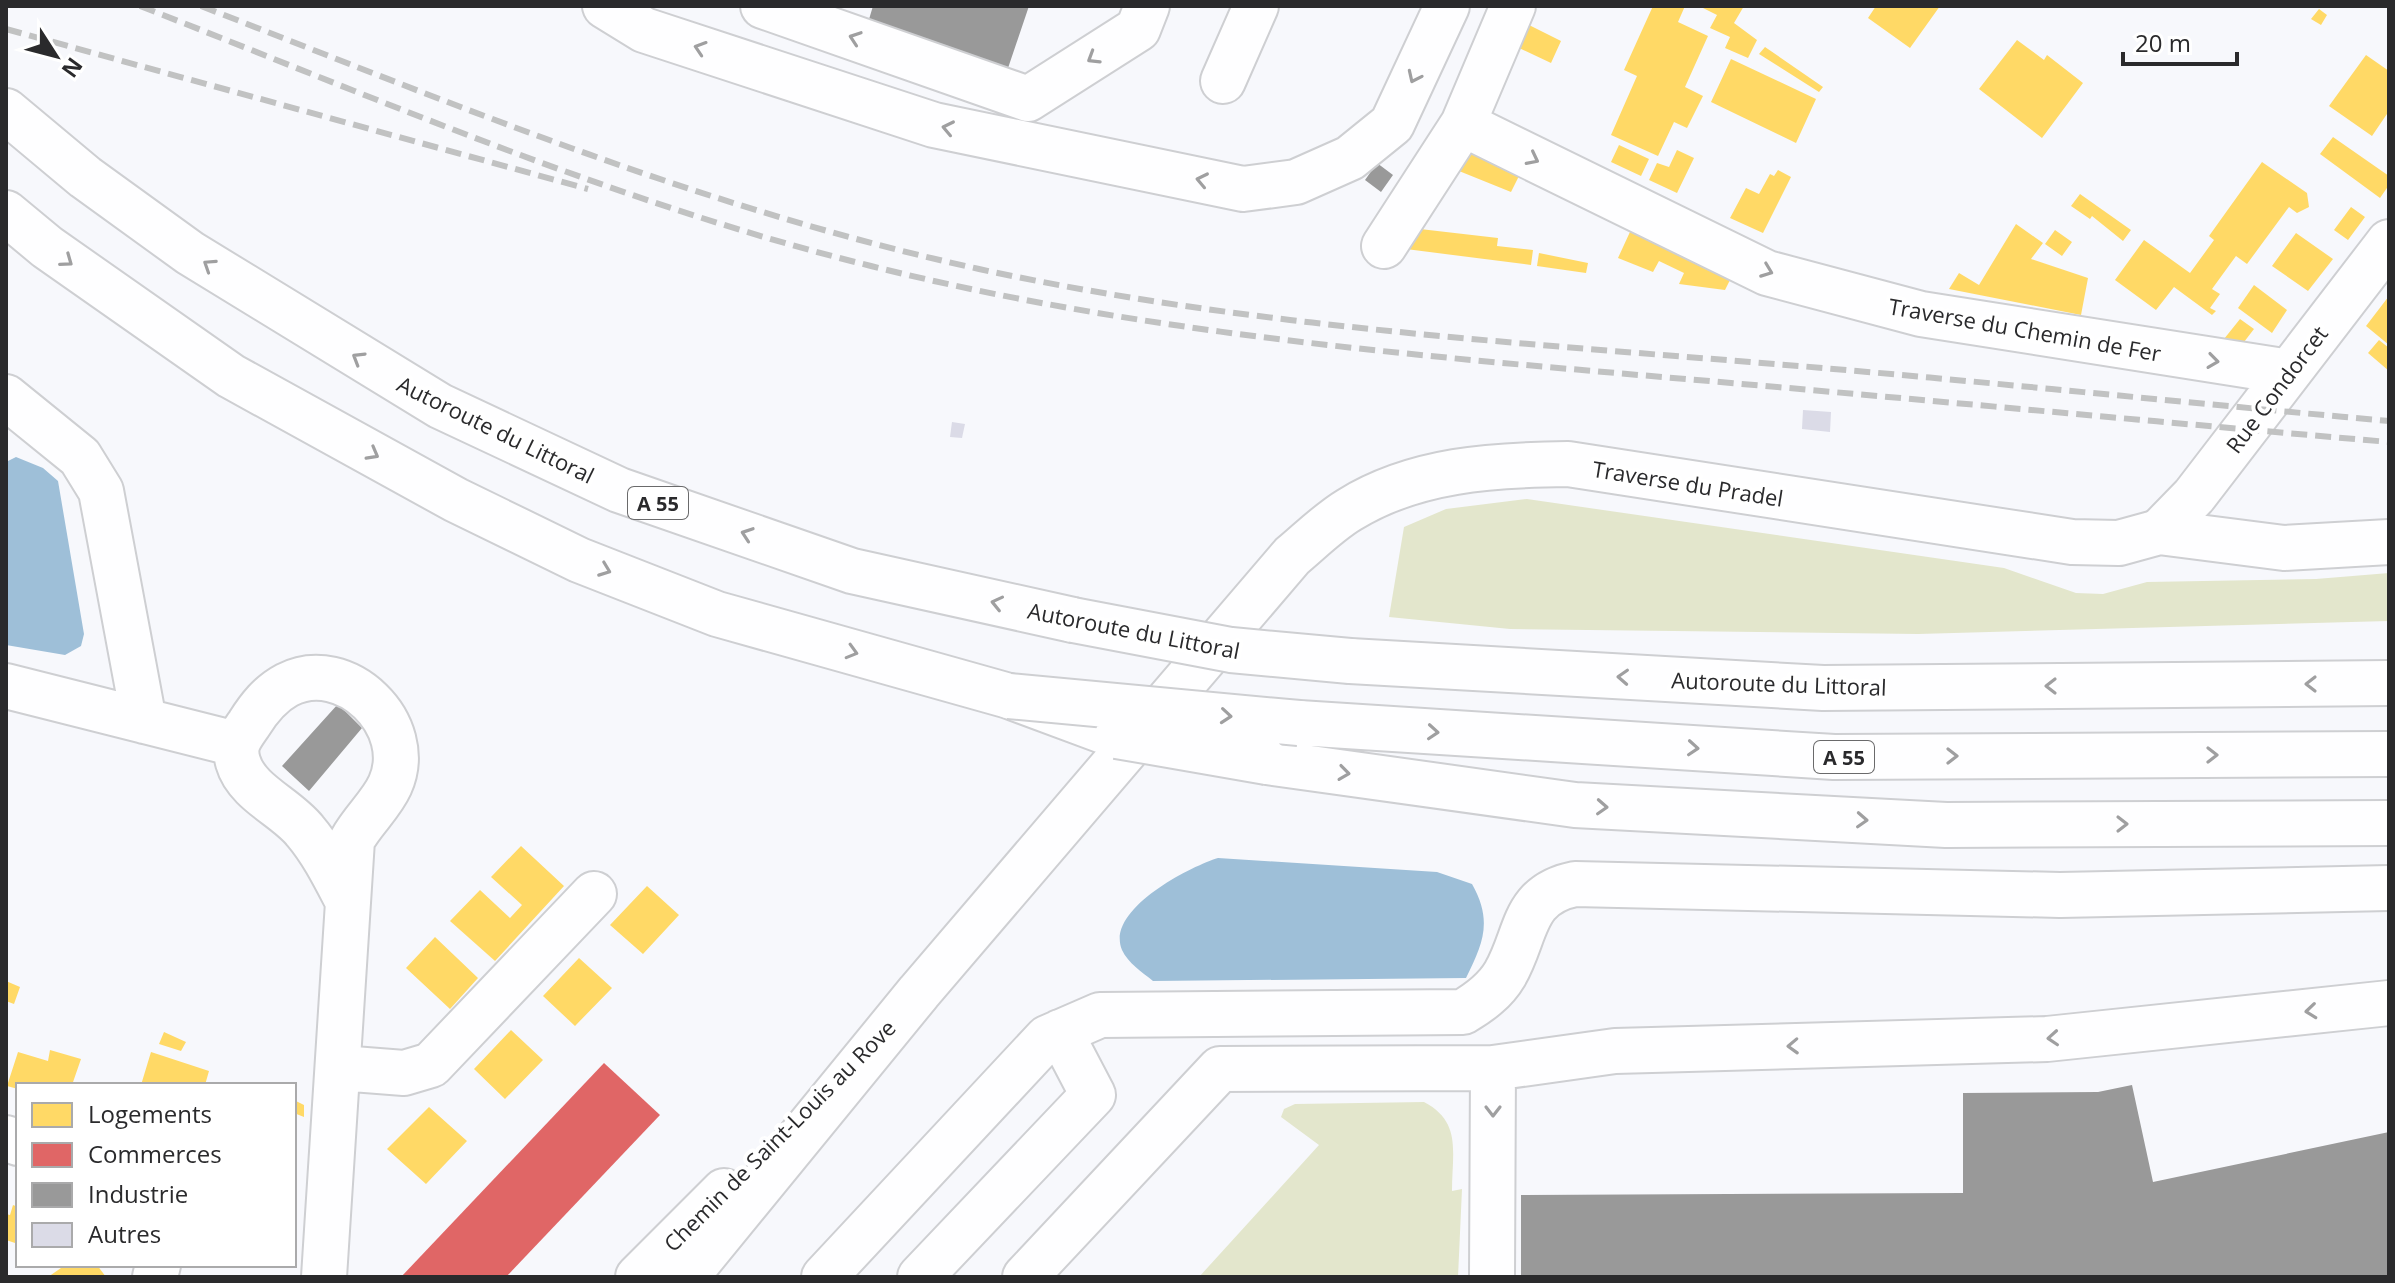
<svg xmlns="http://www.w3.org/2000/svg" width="2395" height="1283" viewBox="0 0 2395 1283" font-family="'Open Sans',sans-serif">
<rect width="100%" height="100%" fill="#f7f8fc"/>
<path fill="#e3e6cc" d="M1527,499L2004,568L2076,593L2103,594L2147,582L2316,579L2389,573V621L1918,634L1510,629L1389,617L1404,527L1446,509Z
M1424,1102C1462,1122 1452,1152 1452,1191L1462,1189L1458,1277H1199L1319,1145L1281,1117L1284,1109L1295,1104Z"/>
<path fill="#9ebfd8" d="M16,457L43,468L58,481L84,634L81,646L65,655L6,645V462Z
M1218,858L1437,872L1472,884C1493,921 1483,944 1466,978L1153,981C1142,972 1128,963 1122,950C1105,910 1189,867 1218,858Z"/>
<path fill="#ffd966" d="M1653,6H1685L1678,22L1708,36L1685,87L1703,96L1687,128L1674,122L1658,156L1611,135L1637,76L1624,70Z
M1699,6H1744L1734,23L1757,40L1748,58L1725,48L1730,37L1710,28L1717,15Z
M1876,6H1940L1910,48L1868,18Z
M2319,9L2327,15L2321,25L2311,19Z
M1529,25L1561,41L1551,63L1519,48Z
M2017,40L2044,60L2047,55L2083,83L2042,138L1979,89Z
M1765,47L1823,87L1819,92L1759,54Z
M2366,55L2389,71V111L2372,136L2329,106Z
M1731,59L1816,99L1796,143L1711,102Z
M2333,137L2389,176V185L2380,198L2320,154Z
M1619,145L1649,159L1641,176L1611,162Z
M1476,146L1523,168L1511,192L1459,171Z
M1677,150L1694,158L1677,193L1649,180L1657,163L1669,167Z
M2262,162L2307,193L2309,207L2297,213L2289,207L2247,264L2236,256L2212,289L2220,294L2210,308L2216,311L2212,315L2174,287L2156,310L2115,280L2144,240L2190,273L2214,240L2209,236Z
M1778,170L1791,177L1763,233L1730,218L1746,188L1759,194L1770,174L1774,176Z
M2080,194L2131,230L2123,241L2092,216L2090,219L2071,206Z
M2351,207L2365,217L2348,240L2334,230Z
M1635,221L1736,268L1725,290L1679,284L1684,273L1659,261L1653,272L1618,258Z
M2016,224L2043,243L2031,259L2088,278L2081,315L1949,289L1959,273L1979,285Z
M1420,229L1498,238L1497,246L1533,250L1531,265L1406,249Z
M2055,230L2072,242L2062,256L2045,244Z
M2296,233L2333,259L2308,291L2272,266Z
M1539,253L1588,263L1586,273L1537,266Z
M2254,285L2287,310L2272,333L2238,308Z
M2389,296V345L2366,326Z
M2240,319L2254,329L2244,342L2224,339Z
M2379,340L2389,348V371L2368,353Z
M521,846L564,886L495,961L450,921L480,890L510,918L522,905L491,877Z
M647,886L679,915L643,954L610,925Z
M435,937L478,978L450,1009L406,968Z
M579,958L612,988L575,1026L543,996Z
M6,981L20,987L14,1004L6,1001Z
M511,1030L543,1060L505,1099L474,1069Z
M164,1032L186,1042L181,1051L159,1044Z
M50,1050L81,1059L72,1085H18V1089L7,1086L18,1052L48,1061Z
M151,1052L209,1071L205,1085H141Z
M294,1100L304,1105V1117L294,1113Z
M429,1107L467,1141L426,1184L387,1149Z
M13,1205L18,1207V1244L6,1240V1214L10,1215Z
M59,1265H97L106,1277H48L61,1268Z"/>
<path fill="#e06666" d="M604,1063L660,1115L506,1277H401Z"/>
<path fill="#999" d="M873,6H1029L1006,74L867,26Z
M1377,163L1393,175L1381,192L1365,180Z
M338,704L362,728L309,791L282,766Z
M2132,1085L2153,1182L2389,1132V1277H1521V1195L1963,1193V1093L2098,1092Z"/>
<path fill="#dbdbe7" d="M1803,410L1831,412L1830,432L1802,429Z
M952,422L965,424L962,438L950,437Z"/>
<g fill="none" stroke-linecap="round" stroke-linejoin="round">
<g stroke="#cecfd2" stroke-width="48">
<path id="minor" d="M605,6L644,30L934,125L1243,189L1296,182L1350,158L1392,124L1447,6
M763,6L1028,99L1138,29L1147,6
M1223,81L1256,6
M1463,124L1767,273L1921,314L2289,372
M1384,246L1463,124L1513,6
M6,397L80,457L101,491L144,721
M2159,532L2194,496L2389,242
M6,686L236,744
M340,1068L404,1073L431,1065L594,894
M6,1138L18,1143
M155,1277L158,1265
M324,1277L352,840C363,820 381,805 390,785C417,725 345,655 287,685C270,694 259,708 249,724C240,737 233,745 238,762C247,793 286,807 305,831C322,851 334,875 346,898
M824,1277L1047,1038L1100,1015L1463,1012C1480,1002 1495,991 1505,974C1528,934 1521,895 1575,884L2060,895L2389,888
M920,1277L1093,1095L1060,1032
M1025,1277L1220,1069L1493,1068
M1492,1277L1493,1068L1615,1051L2047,1039L2389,1003"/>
</g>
<g stroke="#cecfd2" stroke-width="48">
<path id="major" d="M638,1277L724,1191
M686,1277L919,992L1292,556C1310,541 1329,522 1349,510C1415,469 1493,465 1568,464L2072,542L2119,543L2159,532L2284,548L2389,542"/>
</g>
<g stroke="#cecfd2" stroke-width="48">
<path id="highway" d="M6,111L85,177L190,253L440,406L619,490L852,571L1073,620
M6,213L47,247L231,376L456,500L579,560L717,614L1009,696L1117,736
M1350,661L1823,688L2389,683
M1299,723L1834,757L2389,754
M1267,762L1575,805L1946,825L2389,823"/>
</g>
<use href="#minor" stroke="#fefeff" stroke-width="44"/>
<use href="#major" stroke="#fefeff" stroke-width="44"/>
<use href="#highway" stroke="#fefeff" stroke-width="44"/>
<path stroke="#c1c2c2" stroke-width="6" stroke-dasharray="16 8" stroke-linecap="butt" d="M140,6C381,100 620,204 871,266C1142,334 1419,356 1697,380C1928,400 2158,422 2389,442
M201,6C461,107 705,209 979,269C1233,324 1492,341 1750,362C1963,379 2176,402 2389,421
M6,29L588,189"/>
<g stroke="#cecfd2" stroke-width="48" stroke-linecap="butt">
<path id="highway-bridge" d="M1073,620L1231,650L1350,661
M1009,696L1299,723
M1117,736L1267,762"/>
</g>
<use href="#highway-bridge" stroke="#fefeff" stroke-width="44"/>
</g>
<defs><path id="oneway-chevron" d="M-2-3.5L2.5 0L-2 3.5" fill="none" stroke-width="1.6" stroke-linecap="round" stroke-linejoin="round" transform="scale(2)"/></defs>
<g stroke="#9f9fa0">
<use href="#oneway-chevron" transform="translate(855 38) rotate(-161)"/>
<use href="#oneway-chevron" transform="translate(700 48) rotate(-162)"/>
<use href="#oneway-chevron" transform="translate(1093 58) rotate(148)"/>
<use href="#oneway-chevron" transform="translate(1414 77) rotate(115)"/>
<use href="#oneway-chevron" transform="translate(948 128) rotate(-168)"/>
<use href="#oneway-chevron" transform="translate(1533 159) rotate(27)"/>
<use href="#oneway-chevron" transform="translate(1202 180) rotate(-168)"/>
<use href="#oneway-chevron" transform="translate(67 261) rotate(36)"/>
<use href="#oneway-chevron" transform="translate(209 265) rotate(-147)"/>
<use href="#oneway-chevron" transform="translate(1767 271) rotate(21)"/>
<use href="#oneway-chevron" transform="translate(358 358) rotate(-149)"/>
<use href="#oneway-chevron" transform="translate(2213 361) rotate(8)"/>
<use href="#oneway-chevron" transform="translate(373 454) rotate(29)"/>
<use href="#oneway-chevron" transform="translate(747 534) rotate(-161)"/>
<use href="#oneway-chevron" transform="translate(605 570) rotate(21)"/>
<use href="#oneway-chevron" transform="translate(997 603) rotate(-167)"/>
<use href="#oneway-chevron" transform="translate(852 652) rotate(16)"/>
<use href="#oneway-chevron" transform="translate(1623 677) rotate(-177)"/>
<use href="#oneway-chevron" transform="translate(2311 684) rotate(180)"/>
<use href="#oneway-chevron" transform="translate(2051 686) rotate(180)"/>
<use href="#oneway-chevron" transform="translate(1226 716) rotate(5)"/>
<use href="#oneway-chevron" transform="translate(1433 732) rotate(4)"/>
<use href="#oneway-chevron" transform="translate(1693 748) rotate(4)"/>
<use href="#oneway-chevron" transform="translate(2212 755)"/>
<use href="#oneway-chevron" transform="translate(1952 756)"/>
<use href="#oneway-chevron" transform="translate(1344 773) rotate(8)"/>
<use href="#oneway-chevron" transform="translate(1602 807) rotate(3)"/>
<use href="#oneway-chevron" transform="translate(1862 820) rotate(3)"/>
<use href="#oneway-chevron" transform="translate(2122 824)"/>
<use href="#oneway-chevron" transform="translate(2311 1011) rotate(174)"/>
<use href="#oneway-chevron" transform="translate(2053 1038) rotate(176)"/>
<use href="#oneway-chevron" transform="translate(1793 1046) rotate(178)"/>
<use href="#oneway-chevron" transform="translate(1493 1111) rotate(90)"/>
</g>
<g text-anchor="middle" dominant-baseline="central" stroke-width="8" stroke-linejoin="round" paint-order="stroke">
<g fill="#fff" stroke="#6a6a6b" stroke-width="2">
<rect x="628" y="487" width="60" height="32" rx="6"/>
<rect x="1814" y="741" width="60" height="32" rx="6"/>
</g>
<g font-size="20" font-weight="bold" fill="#2a2a2c">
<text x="658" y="503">A 55</text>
<text x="1844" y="757">A 55</text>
</g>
<g font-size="22" fill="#2a2a2c" stroke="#fff">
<text transform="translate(2025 329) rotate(10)">Traverse du Chemin de Fer</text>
<text transform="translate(2276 389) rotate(-53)">Rue Condorcet</text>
<text transform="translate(496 429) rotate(26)">Autoroute du Littoral</text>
<text transform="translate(1688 483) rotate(9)">Traverse du Pradel</text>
<text transform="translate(1134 630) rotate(11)">Autoroute du Littoral</text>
<text transform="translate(1779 683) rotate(2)">Autoroute du Littoral</text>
<text transform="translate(779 1135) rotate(-45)">Chemin de Saint-Louis au Rove</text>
</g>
</g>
<rect width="2395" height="1283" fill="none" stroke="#2a2a2c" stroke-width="16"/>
<rect x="16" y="1083" width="280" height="184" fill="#ffffff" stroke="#aaaaab" stroke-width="2"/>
<rect x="32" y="1103" width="40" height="24" fill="#ffd966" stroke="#aaaaab" stroke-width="2"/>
<text x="88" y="1123" font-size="24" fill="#2a2a2c">Logements</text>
<rect x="32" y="1143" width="40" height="24" fill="#e06666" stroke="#aaaaab" stroke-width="2"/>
<text x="88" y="1163" font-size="24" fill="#2a2a2c">Commerces</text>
<rect x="32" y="1183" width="40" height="24" fill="#999999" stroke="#aaaaab" stroke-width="2"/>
<text x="88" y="1203" font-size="24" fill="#2a2a2c">Industrie</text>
<rect x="32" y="1223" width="40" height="24" fill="#dbdbe7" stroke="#aaaaab" stroke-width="2"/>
<text x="88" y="1243" font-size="24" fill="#2a2a2c">Autres</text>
<g transform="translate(56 56) rotate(126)" stroke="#ffffff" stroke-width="6" paint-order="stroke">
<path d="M0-6L14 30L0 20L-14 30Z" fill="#2a2a2c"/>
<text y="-12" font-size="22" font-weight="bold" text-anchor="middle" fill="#2a2a2c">N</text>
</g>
<path d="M2123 52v12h114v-12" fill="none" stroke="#2a2a2c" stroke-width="4"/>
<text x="2135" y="52" font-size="24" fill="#2a2a2c" stroke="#ffffff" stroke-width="6" paint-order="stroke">20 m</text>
</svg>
